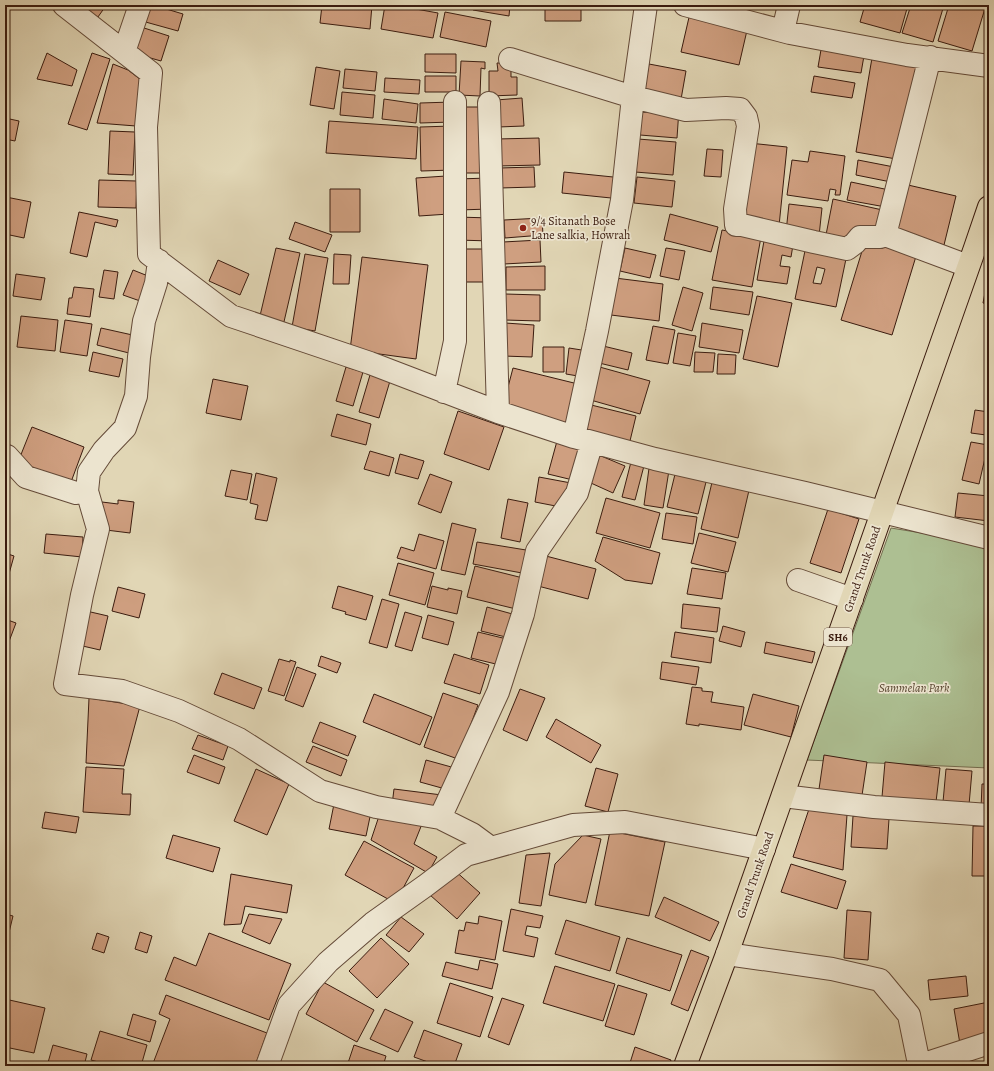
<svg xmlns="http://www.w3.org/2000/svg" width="994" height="1071" viewBox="0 0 994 1071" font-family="Alegreya,serif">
<rect width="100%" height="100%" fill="#e1d6b5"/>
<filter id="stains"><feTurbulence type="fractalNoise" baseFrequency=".005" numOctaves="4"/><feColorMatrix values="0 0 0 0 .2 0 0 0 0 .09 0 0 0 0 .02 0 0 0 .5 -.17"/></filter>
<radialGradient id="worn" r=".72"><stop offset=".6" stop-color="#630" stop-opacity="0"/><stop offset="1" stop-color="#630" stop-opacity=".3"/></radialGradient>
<path fill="#adbf92" stroke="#746e50" d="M891,528L989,544V768L807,760Z"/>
<path fill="#cf9f80" stroke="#3b1c0f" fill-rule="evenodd" d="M73,5H103L105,7L93,24Z
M146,5H153L183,14L178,31L142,21Z
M322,5H372L370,29L320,23Z
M385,5H394L438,13L433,38L381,29Z
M474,5H510L509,16L473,10Z
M545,5H581V21H545Z
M865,5H908L900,33L860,22Z
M911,5H944L933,42L902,33Z
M949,5H986L972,51L938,41Z
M445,12L491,21L486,47L440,37Z
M690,13L748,26L739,65L681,52Z
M141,27L169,36L161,61L133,53Z
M822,44L865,50L861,73L818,67Z
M873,52L920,60L902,160L856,152Z
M47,53L77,70L72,86L37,79Z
M92,53L110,59L87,130L68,124Z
M425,54H456V73L425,72Z
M461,61L485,62V69L481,68L480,96L459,95Z
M497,63H511V77H517V95L489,96V71H498Z
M113,64L128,70L141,80L136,126L97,123Z
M649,64L686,71L680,105L643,98Z
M316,67L340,71L334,109L310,105Z
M345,69L377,72L375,91L343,88Z
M425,76H456V92H425Z
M814,76L855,83L852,98L811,92Z
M385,78L420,80L419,94L384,92Z
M342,92L375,95L373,118L340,115Z
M522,98L524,126L498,127L496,100Z
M384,99L418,104L416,123L382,119Z
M452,102V122L420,123V103Z
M642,106L679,109L677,138L640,135Z
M460,107H485V173H460Z
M5,118L19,121L15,141L5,139Z
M329,121L418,127L416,159L326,153Z
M452,126L453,170L421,171L420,127Z
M110,131L135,132L133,175L108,174Z
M539,138L540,165L498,166L497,139Z
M638,139L676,142L673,175L635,172Z
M749,143L787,147L779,226L741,222Z
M5,144L9,145L5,160Z
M707,149L723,150L721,177L704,176Z
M810,151L845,156L840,195H835L836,190L830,189L828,201L787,195L792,160L808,162Z
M858,160L894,167L891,182L856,175Z
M534,167L535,187L500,188L499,168Z
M564,172L623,178L621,199L562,193Z
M446,176L449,214L419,216L416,178Z
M637,177L675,181L672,207L634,203Z
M488,178L489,209L459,210L458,179Z
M99,180L137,181L136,208L98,207Z
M851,182L894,191L891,208L847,200Z
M908,185L956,196L944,245L896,233Z
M330,189H360V232H330Z
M6,197L31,202L24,238L5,234V201Z
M833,199L887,211L882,235L825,240Z
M789,204L822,208L819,236L786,232Z
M79,212L118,220L116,227L95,222L87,257L70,253Z
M670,214L718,227L711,252L664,240Z
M457,217L491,218V241L457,240Z
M542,218L543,235L505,238L504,220Z
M295,222L332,235L325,252L289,239Z
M722,230L761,237L752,287L712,280Z
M866,238L917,253L892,335L841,320Z
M540,240L541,262L504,264L503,242Z
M764,241L793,245L791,257L782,255L780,266L790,267L787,284L757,280Z
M806,246L847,254L836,307L795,299ZM817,267L825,269L821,284L813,283Z
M276,248L300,253L283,326L259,320Z
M625,248L656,255L650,278L620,271Z
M666,248L685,251L679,280L660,276Z
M458,249H488V282H459Z
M305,254L328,258L315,331L292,327Z
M334,254L351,255L349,284H333Z
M362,257L428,265L416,359L350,350Z
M218,260L249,274L240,295L209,281Z
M545,266V290H506V267Z
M104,270L118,272L114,299L99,297Z
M133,270L153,278L143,302L123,295Z
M989,272V304L983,303Z
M16,274L45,278L41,300L13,296Z
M615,278L663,284L659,321L611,315Z
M74,287L94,289L90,317L67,314L69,298H72Z
M683,287L703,293L692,331L672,325Z
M713,287L753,292L749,315L710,309Z
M505,294L540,295V321L504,320Z
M757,296L792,303L778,367L743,359Z
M21,316L58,320L55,351L17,347Z
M65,320L92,324L87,356L60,352Z
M505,323L534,325L532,357L503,356Z
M702,323L743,330L739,353L699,347Z
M653,326L675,330L668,364L646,360Z
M101,328L137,336L133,354L97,345Z
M678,333L696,336L690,366L673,363Z
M599,345L632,353L628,370L595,362Z
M543,347H564V372H543Z
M569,348L588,351L584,377L566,374Z
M93,352L123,359L119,377L89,371Z
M695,352L715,353L713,372H694Z
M718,354L736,355L735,374H717Z
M596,366L650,381L640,414L587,399Z
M346,367L363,372L353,406L336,401Z
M513,368L578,384L567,426L502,410Z
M370,375L390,381L379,418L359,412Z
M213,379L248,386L241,420L206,413Z
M583,403L636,416L629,445L576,432Z
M975,410L989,412L986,435L971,433Z
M458,411L504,427L489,470L444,454Z
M337,414L371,424L366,445L331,436Z
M32,427L84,447L71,482L18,462Z
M557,441L586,449L577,481L548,474Z
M971,442L988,445L979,484L962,480Z
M370,451L394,458L389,476L364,469Z
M594,453L625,466L613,493L582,479Z
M400,454L424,461L418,479L395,473Z
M632,458L645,462L635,500L622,497Z
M650,461L670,464L663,508L644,505Z
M989,464V478L986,477Z
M677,466L708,474L698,514L667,507Z
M231,470L252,474L247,500L225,496Z
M256,473L277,478L267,521L255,519L258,505L250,503Z
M430,474L452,482L441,513L418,504Z
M539,477L571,483L566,508L535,502Z
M713,478L750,486L738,538L701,529Z
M958,493L989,496V521L955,517Z
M606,498L660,513L650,548L596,533Z
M508,499L528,503L520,542L501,538Z
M118,500L134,502L130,533L98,529L102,502L118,504Z
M828,509L859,519L841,573L810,563Z
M666,513L697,517L693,544L662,539Z
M452,523L476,529L465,575L441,570Z
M699,533L736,542L728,572L691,563Z
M46,534L83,537L82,557L44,553Z
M419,534L444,541L436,569L397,558L401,547L414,551Z
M603,537L660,553L652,584L625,580L595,561Z
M477,542L526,550L522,573L473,564Z
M5,553L14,556L5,588Z
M542,555L596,569L588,599L534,585Z
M398,563L434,573L425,605L389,595Z
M475,566L527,579L520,610L467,597Z
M692,568L726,573L722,599L687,594Z
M338,586L373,596L366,620L345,614L346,612L332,608Z
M432,586L448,590V588L462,591L457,614L427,607Z
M118,587L145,594L139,618L112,611Z
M382,599L399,604L387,648L369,643Z
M683,604L720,608L717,632L681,628Z
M487,607L516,615L510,638L481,631Z
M82,610L108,616L100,650L74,644Z
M405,612L422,617L412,651L395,646Z
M428,615L454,622L448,645L422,638Z
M5,619L16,623L5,652Z
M723,626L745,632L741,647L719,641Z
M478,632L511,640L504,666L471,658Z
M675,632L714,638L711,663L671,657Z
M766,642L815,652L812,663L764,653Z
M454,654L489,665L480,694L444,683Z
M321,656L341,663L337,673L318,666Z
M279,659L290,662V660L296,662L284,696L268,691Z
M662,662L699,667L696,685L660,679Z
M297,667L316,674L303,707L285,700Z
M222,673L262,688L254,709L214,694Z
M692,687L702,688V691L713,692L711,702L744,707L741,730L699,724V726L686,724Z
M520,689L545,698L527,741L503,730Z
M443,693L478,705L458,759L424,747Z
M374,694L432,717L420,745L363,722Z
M753,694L799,706L791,737L744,725Z
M89,698L140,706L124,766L86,763Z
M556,719L601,745L591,763L546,737Z
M320,722L356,736L348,756L312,742Z
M198,735L228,746L223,760L192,749Z
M313,746L347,760L341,776L306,762Z
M194,755L225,767L219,784L187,772Z
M824,755L867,762L861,802L818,796Z
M426,760L455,768L449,790L420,782Z
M885,762L940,768L936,802L882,797Z
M86,767L124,769L122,794H131L130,815L83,812Z
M596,768L618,774L608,812L585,806Z
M256,769L289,784L267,835L234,821Z
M946,769L972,771L969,805L943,802Z
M982,784H989V809H981Z
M394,789L442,795L440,811L392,805Z
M334,804L371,812L366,836L329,829Z
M809,809L847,815L843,870L793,857Z
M45,812L79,817L76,833L42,828Z
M380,813L424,819L414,844L437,857L428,873L371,840Z
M853,816L889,819L887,849L851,847Z
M973,826H989V876H972Z
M610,831L665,842L649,916L595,905Z
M173,835L220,848L213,872L166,858Z
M583,835L601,839L586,903L549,895L555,864Z
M364,841L414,868L395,903L345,875Z
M550,853L541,906L519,903L526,855Z
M791,864L846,881L837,909L781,892Z
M453,869L480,893L457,919L430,895Z
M231,874L292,885L287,913L245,906L241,924L224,925Z
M664,897L719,922L710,941L655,917Z
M511,909L543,916L540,928L527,926L525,935L538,938L534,957L503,951Z
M847,910L871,912L868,960L844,958Z
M5,914L13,916L5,949Z
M249,914L282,919L270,944L242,932Z
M479,916L502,921L495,960L455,953L459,930L464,931L466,922L478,924Z
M401,917L424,934L409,952L386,935Z
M566,920L620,937L610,971L555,954Z
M140,932L152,936L147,953L135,949Z
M97,933L109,937L104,953L92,949Z
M209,933L291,964L269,1020L165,980L174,957L196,966Z
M381,938L409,964L377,998L349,971Z
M627,938L682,955L670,991L616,973Z
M691,950L709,957L688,1011L671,1004Z
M480,960L498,964L492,989L442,976L446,962L478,970Z
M555,966L615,984L603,1021L543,1003Z
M966,976L968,996L930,1000L928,980Z
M323,982L374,1010L357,1042L306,1014Z
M450,983L493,997L480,1037L437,1023Z
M618,985L647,994L634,1035L605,1026Z
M166,995L267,1033L255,1066H152L170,1019L159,1014Z
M502,998L524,1005L509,1045L488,1037Z
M5,999L45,1008L34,1053L5,1047Z
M989,1002V1039L960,1044L954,1009Z
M385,1009L413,1022L398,1052L370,1039Z
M133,1014L156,1021L150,1042L127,1035Z
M424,1030L462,1044L454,1066H439L414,1057Z
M100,1031L147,1045L141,1066H113L91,1060Z
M53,1045L87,1054L84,1066H47Z
M354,1045L386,1056L383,1066H347Z
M635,1047L671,1060L669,1066H629Z
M989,1063V1066H962Z"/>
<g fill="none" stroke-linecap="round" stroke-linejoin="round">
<g stroke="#644a38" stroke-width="24">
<path id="minor" d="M64,5L151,73L146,127L149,254L231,316L370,363L498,412L574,437L655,459L805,493L989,538
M685,5L790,33L907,55L989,66
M783,31L789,5
M124,52L140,5
M510,59L633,97L686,110L726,108L740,109L746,117L748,126L735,209L736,225H742L814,242L847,249L855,243L860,237H880L885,235L968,266
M489,103L498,412
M885,235L930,57
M444,392L455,341V102
M574,437L597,331L622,200L633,97L646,5
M5,456H7L26,477L76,493L87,491L98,529L82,595L65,684L122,691L179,711L239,739L320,791L376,807L440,818L472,834L491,848
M87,491L89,472L104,450L125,428L136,396L139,357L144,321L156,283L159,261
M798,580L852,599
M783,796L874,807L989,815
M440,818L498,692L523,614L537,551L577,493L592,442
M727,954L832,969L880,980L909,1015L918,1059V1066L989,1043
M267,1066L289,1005L328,962L373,923L425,886L466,855L573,825L625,822L764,849"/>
</g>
<g stroke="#3b1c0f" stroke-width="24">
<path id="major" d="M685,1066L727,954L944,336L975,248L989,207"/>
</g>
<use href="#minor" stroke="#ece4cf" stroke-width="22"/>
<use href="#major" stroke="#e1d6b5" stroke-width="22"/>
</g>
<circle fill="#8f2418" stroke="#ece4cf" stroke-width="1.5" cx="523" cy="228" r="4"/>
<g text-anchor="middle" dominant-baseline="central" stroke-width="3.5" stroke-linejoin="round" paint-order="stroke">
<rect fill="#ece4cf" stroke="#705849" stroke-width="1" x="824" y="628" width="28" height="18" rx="3"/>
<g font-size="11" font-weight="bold" fill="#3b1c0f">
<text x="838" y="637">SH6</text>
</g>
<g font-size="12" fill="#3b1c0f" stroke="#ece4cf" text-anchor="start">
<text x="531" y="221">9/4 Sitanath Bose<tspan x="531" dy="14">Lane salkia, Howrah</tspan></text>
</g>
<g font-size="12" fill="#3b1c0f" stroke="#ece4cf">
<text transform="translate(862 569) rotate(-71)">Grand Trunk Road</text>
<text transform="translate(755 875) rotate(-71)">Grand Trunk Road</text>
</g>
<g font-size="12" font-style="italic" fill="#584530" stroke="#ece4cf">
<text x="914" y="688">Sammelan Park</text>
</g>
</g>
<rect width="994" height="1071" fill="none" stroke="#e1d6b5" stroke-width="20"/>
<rect x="6" y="6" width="982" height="1059" fill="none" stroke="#3b1c0f" stroke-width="2"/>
<rect x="10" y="10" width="974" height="1051" fill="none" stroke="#3b1c0f"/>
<rect width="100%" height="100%" filter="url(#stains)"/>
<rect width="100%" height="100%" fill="url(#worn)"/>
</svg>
